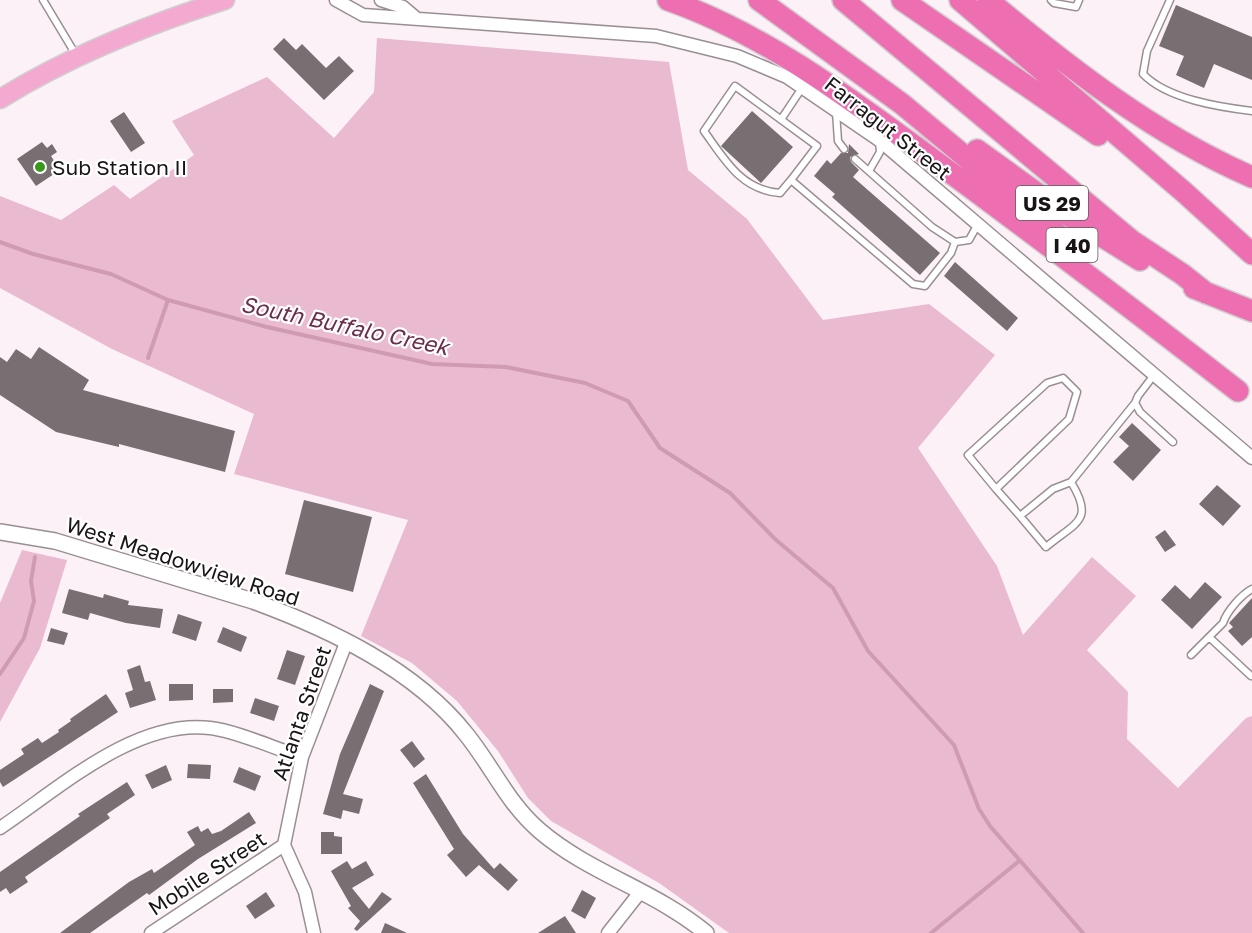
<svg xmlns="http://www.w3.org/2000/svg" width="1252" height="933" viewBox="0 0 1252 933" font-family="'Golos Text',sans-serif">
<rect width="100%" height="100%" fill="#fcf1f6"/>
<path fill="#eabad0" d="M377,38L669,62L688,170L747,219L823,320L929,304L995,355L918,448L997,566L1023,635L1092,557L1136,596L1087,650L1128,692L1127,739L1178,788L1246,718L1252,716V933H729L659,883L551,821L528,798L498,751L457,701L412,663L361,636L408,520L234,474L254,414L112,349L0,288V196L61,220L114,185L130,199L194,155L172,121L267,77L334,138L374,92Z
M22,550L67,560L40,648L0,722V603Z"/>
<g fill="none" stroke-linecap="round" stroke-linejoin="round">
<path stroke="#cf9bb3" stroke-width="4" d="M0,242L33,254L111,274L168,300L267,327L432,364L506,367L585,383L628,401L660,448L730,493L775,539L833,588L868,651L954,745L979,809L990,826L1083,933
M148,358L168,300
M0,674L24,638L34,601L31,581L35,557
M931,933L1019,861"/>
</g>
<path fill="#786f73" d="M1176,5L1252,37V80L1214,64L1204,88L1176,75L1184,56L1159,46Z
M284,38L296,50L302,44L326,68L339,56L354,71L324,100L273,49Z
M752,111L793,147L761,183L721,146Z
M124,112L145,143L131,152L110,121Z
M42,142L47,148L52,144L57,152L51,156L60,170L36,186L17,159Z
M849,144L859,154L850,157L851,162L859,170L853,177L940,253L920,275L832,197L835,194L814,176L827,160L831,164L841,153H848Z
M955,262L1018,318L1007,331L944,276Z
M39,347L89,380L83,390L235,431L225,472L119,444V447L56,432L0,395V357L7,362L16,349L31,359Z
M1132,423L1161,450L1133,481L1113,462L1129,446L1119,437Z
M1217,485L1241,506L1223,526L1199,504Z
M304,500L372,517L353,592L285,574Z
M1165,530L1176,545L1165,552L1155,537Z
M1205,582L1222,597L1192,629L1161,600L1175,585L1190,599Z
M69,589L103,598L104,594L129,601L128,605L163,609L160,628L126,623L90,613L88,620L62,613Z
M1252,598V637L1242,646L1228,631L1233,627L1229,623Z
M178,614L202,622L196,641L172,633Z
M223,627L247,637L241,652L217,642Z
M51,628L68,633L64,645L47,641Z
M287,650L305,656L295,685L277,679Z
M140,665L145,682L150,681L156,700L130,708L125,693L133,690L127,670Z
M169,684H193V700L169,701Z
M370,684L384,691L343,794L363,799L359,814L343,810L341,819L323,814L340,754Z
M213,689H233V702L213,703Z
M106,694L118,712L3,787L0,782V770L24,754L21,749L38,738L42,743L59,732L58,730L71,721L70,719Z
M255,698L279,706L274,721L250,713Z
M412,741L425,759L414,768L400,750Z
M188,764L211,765L210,779L187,778Z
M166,765L172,780L152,789L145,775Z
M239,767L261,776L255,791L233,782Z
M426,774L463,834L494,869L500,863L518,880L508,891L479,865L466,877L447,855L454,849L413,783Z
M127,782L135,795L107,814L110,818L25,877L28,882L10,894L6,888L0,892V872L80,816L78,814Z
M249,812L256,823L198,859L149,895L147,893L90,933H60L129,882L152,869L154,873L195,845L187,832L198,826L201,832L208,828L212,834L221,831Z
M321,832H334V836L342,837V854H321Z
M347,861L352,869L366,861L374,875L352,888L369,909L382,892L392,899L357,931L354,929L360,921L348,908L351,906L331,871Z
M582,890L596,898L585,919L571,911Z
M266,892L275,906L255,919L246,906Z
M565,916L576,933H538Z
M385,923L407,933H381Z"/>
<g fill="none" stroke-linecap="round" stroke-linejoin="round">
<g stroke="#998f93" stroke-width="9">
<path id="service" d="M43,0L76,55
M1051,0L1054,3L1076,7L1079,0
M1170,0L1147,51L1143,74C1167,99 1219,107 1252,111
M836,112L838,141L844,149
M782,118L802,88
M855,159L932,227L955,242L969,240L978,224
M869,171L880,152L879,141
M791,180L780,193C741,190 725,160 704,131L735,86L817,146L791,180L913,284L925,286L951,253L955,242
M1154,375L1138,396L1135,403L1140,412L1173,442
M1071,482L1053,489L1020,516L1046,547C1076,522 1095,521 1071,482L1135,403
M996,489L968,455L1047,383L1063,378L1077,392L1069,419L996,489L1020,516
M1209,637L1251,676
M1191,655L1223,623C1227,611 1241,595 1252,589"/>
</g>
<g stroke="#998f93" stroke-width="15">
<path id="minor" d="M336,0L363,15L656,36L737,56L787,77L879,140L1252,458
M381,0L403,7L416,18
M0,828C60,788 135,719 210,728C237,731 276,749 302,757
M151,933L284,845
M314,933L305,892L284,845L302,757L346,643
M608,933L641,891"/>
</g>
<g stroke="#998f93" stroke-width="18">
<path id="tertiary" d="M0,532L55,541L253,601C329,629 415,669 466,734C492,766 508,804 540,831C589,873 656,891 706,933"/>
</g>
<g stroke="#d1d0d1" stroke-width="21">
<path id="primary" d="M0,99C71,55 146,25 225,0"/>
</g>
<g stroke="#d1d0d1" stroke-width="24">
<path id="motorway" d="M668,0C762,33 844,94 924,153C1030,231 1134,310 1238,391
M759,0L902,104L1059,235
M843,0L1132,241L1182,274L1206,293
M902,0L1098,135
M960,0L1185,193L1252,254
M988,0C1068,67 1155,135 1252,177
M977,150L1063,212L1140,260
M1194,288L1252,311"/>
</g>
<use href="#service" stroke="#fff" stroke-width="6"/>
<use href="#minor" stroke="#fff" stroke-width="12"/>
<use href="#tertiary" stroke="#fff" stroke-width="15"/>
<use href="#primary" stroke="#f4a9d0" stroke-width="18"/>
<use href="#motorway" stroke="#ed6fb1" stroke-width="21"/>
</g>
<circle fill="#38981a" stroke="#fff" stroke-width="2" cx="40" cy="167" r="6"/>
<g text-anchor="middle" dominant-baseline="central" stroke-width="4.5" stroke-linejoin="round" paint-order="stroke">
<g fill="#fff" stroke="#5e5b5d" stroke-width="1.5">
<rect x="1016" y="186" width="72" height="34" rx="4.5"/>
<rect x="1046.5" y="228" width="51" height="34" rx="4.5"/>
</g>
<g font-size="20" font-weight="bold" fill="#191517">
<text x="1052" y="203">US 29</text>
<text x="1072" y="245">I 40</text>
</g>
<g font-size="21" fill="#191517" stroke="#fff">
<text transform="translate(888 128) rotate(38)">Farragut Street</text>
<text transform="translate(183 561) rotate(18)">West Meadowview Road</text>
<text transform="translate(301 713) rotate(-71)">Atlanta Street</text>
<text transform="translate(207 873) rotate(-33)">Mobile Street</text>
</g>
<g font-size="21" fill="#191517" stroke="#fff" text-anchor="start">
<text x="52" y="167">Sub Station II</text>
</g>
<g font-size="22" font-style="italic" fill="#6c2d4e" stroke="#fff">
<text transform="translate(345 325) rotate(12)">South Buffalo Creek</text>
</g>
</g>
</svg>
